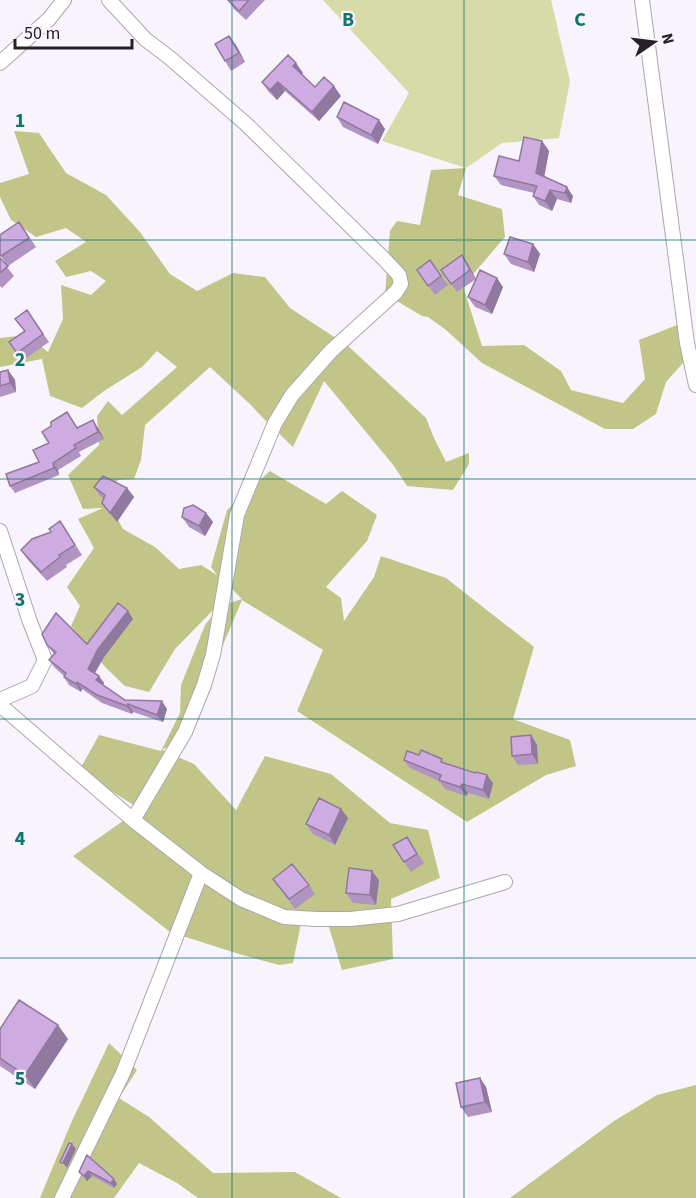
<svg xmlns="http://www.w3.org/2000/svg" width="696" height="1198" viewBox="0 0 696 1198" font-family="'Source Sans 3',sans-serif">
<rect width="100%" height="100%" fill="#f9f3fd"/>
<path fill="#d6dba8" d="M323,0H551L570,81L559,138L502,143L466,168L382,141L409,93Z"/>
<path fill="#c1c688" d="M14,131L39,133L66,173L106,195L140,232L170,274L197,291L233,273L265,277L290,308L348,346L426,418L434,438L446,462L469,453V464L453,490L407,486L394,466L324,381L293,447L262,417L252,406L210,367L145,425L141,460L134,479L118,480L104,494L123,529L155,547L179,569L201,565L217,575L211,567L227,510L270,471L326,504L342,491L377,515L367,541L326,587L341,598L344,621L374,577L381,556L446,578L534,647L513,719L570,740L576,766L546,775L467,822L297,711L323,650L242,600L191,721L176,741L162,750L194,764L236,810L265,756L331,774L390,823L428,830L440,878L391,899L393,959L342,970L328,924L301,923L293,963L279,965L239,954L170,932L73,856L140,809L79,771L99,735L161,751L180,713L181,685L205,625L220,606L242,599L221,578L222,601L175,649L149,692L125,686L106,668L71,626L80,606L67,587L94,548L78,519L103,508L83,509L68,475L99,445L97,416L108,401L122,415L177,367L157,351L142,367L104,391L82,408L50,396L42,359L0,367V338L27,335L48,352L63,319L61,285L91,295L106,281L91,271L66,277L55,261L86,242L66,228L36,237L11,220L0,197V183L29,174Z
M466,168L458,195L502,209L505,237L463,286L482,346L524,345L561,371L571,390L623,403L645,379L639,340L677,325L690,355L666,382L656,414L633,429H605L482,363L446,330L428,317L422,316L385,294L390,231L397,221L420,225L431,170Z
M109,1043L137,1070L119,1098L149,1117L213,1173L295,1172L341,1198H198L177,1183L139,1163L114,1198H40L71,1123Z
M696,1085V1198H510L614,1121L657,1095Z"/>
<g fill="none" stroke-linecap="round" stroke-linejoin="round">
<g stroke="#aca6af" stroke-width="16">
<path id="minor" d="M109,0L145,39L170,58L246,124L384,259L399,275L401,284L396,292L331,351L292,395L275,423L237,515L213,655L204,685L185,732L133,820
M642,0L687,343L696,385
M0,63L49,19L64,0
M0,531L30,622L45,660L32,686L0,700
M0,705L133,820L201,873L123,1073L62,1198
M201,873L241,899L284,917L316,919H350L398,914L505,882"/>
</g>
<use href="#minor" stroke="#fff" stroke-width="14"/>
</g>
<path fill="#b194c2" d="M228,0H265L246,20L234,9Z
M236,45L245,62L231,71L225,61Z
M303,73L301,74L315,87L341,96L319,121L285,91L277,100L268,91L262,82Z
M337,117L385,129L378,144L343,127Z
M542,141L549,151L544,177L573,196L571,203L557,199L552,211L539,205L533,196L534,193L501,185L494,176L519,161Z
M19,222L36,247L8,266L0,255Z
M533,244L540,254L534,272L511,264L504,254Z
M462,255L468,264L476,279L457,292L441,270Z
M0,258L14,276L2,288L0,286Z
M430,260L448,285L435,295L417,270Z
M503,287L492,314L475,307L468,297Z
M27,310L49,342L22,361L9,342L24,331L15,319Z
M8,370L15,380L16,392L0,397V372Z
M77,428H98L104,439L79,452L81,456L58,470L59,475L15,493L10,486L39,462L49,443Z
M94,487L127,488L134,497L117,522L102,503L104,499L100,496Z
M206,513L213,522L205,536L189,527L182,517Z
M60,521L82,555L66,565L67,567L47,581L28,560L21,550L51,532Z
M133,619L104,657L95,673L104,683L103,685L125,700L167,709L163,722L133,712L132,714L102,703L82,689L81,692L69,685L64,677V676L55,668L49,660L54,654L47,645L87,644Z
M531,735L537,745L538,764L518,765L512,756Z
M419,755L445,764L493,783L489,799L468,793L466,796L445,789L439,781L410,768L404,760Z
M348,818L335,845L313,834L306,824Z
M407,837L424,863L411,872L393,845Z
M273,879L309,885L315,894L295,909Z
M379,880L376,905L353,903L346,893Z
M0,1029L68,1039L35,1089L0,1066Z
M480,1078L486,1087L492,1112L468,1117L461,1107Z
M87,1155L117,1184L114,1188L92,1176L87,1181L83,1176L79,1172Z"/>
<path fill="#90789e" d="M229,36L236,45L245,62L239,53Z
M296,63L303,73L300,76L293,66Z
M278,82L285,91L277,100L270,90Z
M334,86L341,96L319,121L312,112Z
M379,120L385,129L378,144L371,135Z
M542,141L549,151L543,183L536,173Z
M567,187L573,196L571,203L565,193Z
M550,190L557,199L552,211L545,201Z
M533,244L540,254L534,272L528,262Z
M462,255L468,264L476,279L470,270Z
M497,278L503,287L492,314L485,305Z
M8,370L15,380L16,392L10,383Z
M93,420L98,428L104,439L98,432Z
M53,463L58,470L59,475L54,468Z
M127,488L134,497L117,522L110,513Z
M206,513L213,522L205,536L199,526Z
M128,611L133,619L104,657L93,676L88,669L98,649Z
M99,676L104,683L101,687L96,680Z
M77,682L82,689L81,692L76,684Z
M162,701L167,709L163,722L157,715Z
M128,704L133,712L132,714L127,706Z
M531,735L537,745L538,764L532,754Z
M487,775L493,783L489,799L483,790Z
M462,784L468,793L466,796L460,787Z
M341,809L348,818L335,845L329,835Z
M372,871L379,880L376,905L370,895Z
M58,1025L68,1039L35,1089L25,1075Z
M480,1078L486,1087L492,1112L485,1102Z
M72,1144L76,1149L67,1168L63,1163Z
M88,1171L92,1176L87,1181L84,1176Z
M114,1179L117,1184L114,1188L111,1183Z"/>
<path fill="#ceace2" stroke="#90789e" stroke-width="1.5" d="M228,0H249L239,11Z
M229,36L239,53L225,61L215,44Z
M288,55L296,63L293,66L315,87L324,77L334,86L312,112L278,82L270,90L262,82Z
M344,102L379,120L371,135L337,117Z
M524,137L542,141L536,173L567,187L565,193L550,190L545,201L533,196L537,186L494,176L499,156L519,161Z
M19,222L29,238L1,256L0,255V235Z
M510,237L533,244L528,262L504,254Z
M462,255L470,270L451,284L441,270Z
M0,258L8,266L0,273Z
M430,260L441,276L428,286L417,270Z
M480,270L497,278L485,305L468,297Z
M27,310L43,334L17,353L9,342L25,331L15,319Z
M8,370L10,383L0,386V372Z
M67,412L77,428L93,420L98,432L74,445L76,448L53,463L54,468L10,486L6,474L39,462L33,450L49,443L42,432L51,426V422Z
M103,476L127,488L110,513L102,503L105,495L94,487Z
M193,505L206,513L199,526L182,517L184,508Z
M60,521L75,545L59,555L60,557L41,572L21,550L32,539L51,532L49,529Z
M118,603L128,611L98,649L88,669L99,676L96,680L125,700L162,701L157,715L128,704L127,706L97,695L77,682L76,684L64,677L66,673L49,660L56,652L47,645L42,634L56,613L87,644Z
M531,735L532,754L512,756L511,737Z
M421,750L442,759L441,762L475,773L476,772L487,775L483,790L462,784L460,787L439,780L441,775L404,760L407,751L419,755Z
M319,798L341,809L329,835L306,824Z
M407,837L417,854L404,862L393,845Z
M292,864L309,885L289,899L273,879Z
M349,868L372,871L370,895L346,893Z
M19,1000L58,1025L25,1075L0,1058V1029Z
M480,1078L485,1102L461,1107L456,1083Z
M69,1143L72,1144L63,1163L60,1162Z
M87,1155L114,1179L111,1183L88,1171L84,1176L79,1172Z"/>
<path fill="none" stroke="#0f766e" stroke-width="1.5" stroke-opacity="0.55" d="M232,0V1198M464,0V1198M0,240H696M0,479H696M0,719H696M0,958H696"/>
<g font-size="20" text-anchor="middle" font-weight="bold" fill="#0f766e" stroke="#f9f3fd" stroke-width="4.5" stroke-linejoin="round" paint-order="stroke">
<text x="348" y="26">B</text>
<text x="580" y="26">C</text>
<text x="20" y="127">1</text>
<text x="20" y="366">2</text>
<text x="20" y="606">3</text>
<text x="20" y="845">4</text>
<text x="20" y="1085">5</text>
</g>
<g transform="translate(654 42) rotate(76)" stroke="#f9f3fd" stroke-width="4.5" paint-order="stroke">
<path d="M0-4.5L10 22L0 15L-10 22Z" fill="#242226"/>
<text y="-9" font-size="16" font-weight="bold" text-anchor="middle" fill="#242226">N</text>
</g>
<path d="M15 39v9h117v-9" fill="none" stroke="#242226" stroke-width="3"/>
<text x="24" y="39" font-size="18" fill="#242226" stroke="#f9f3fd" stroke-width="4.5" paint-order="stroke">50 m</text>
</svg>
